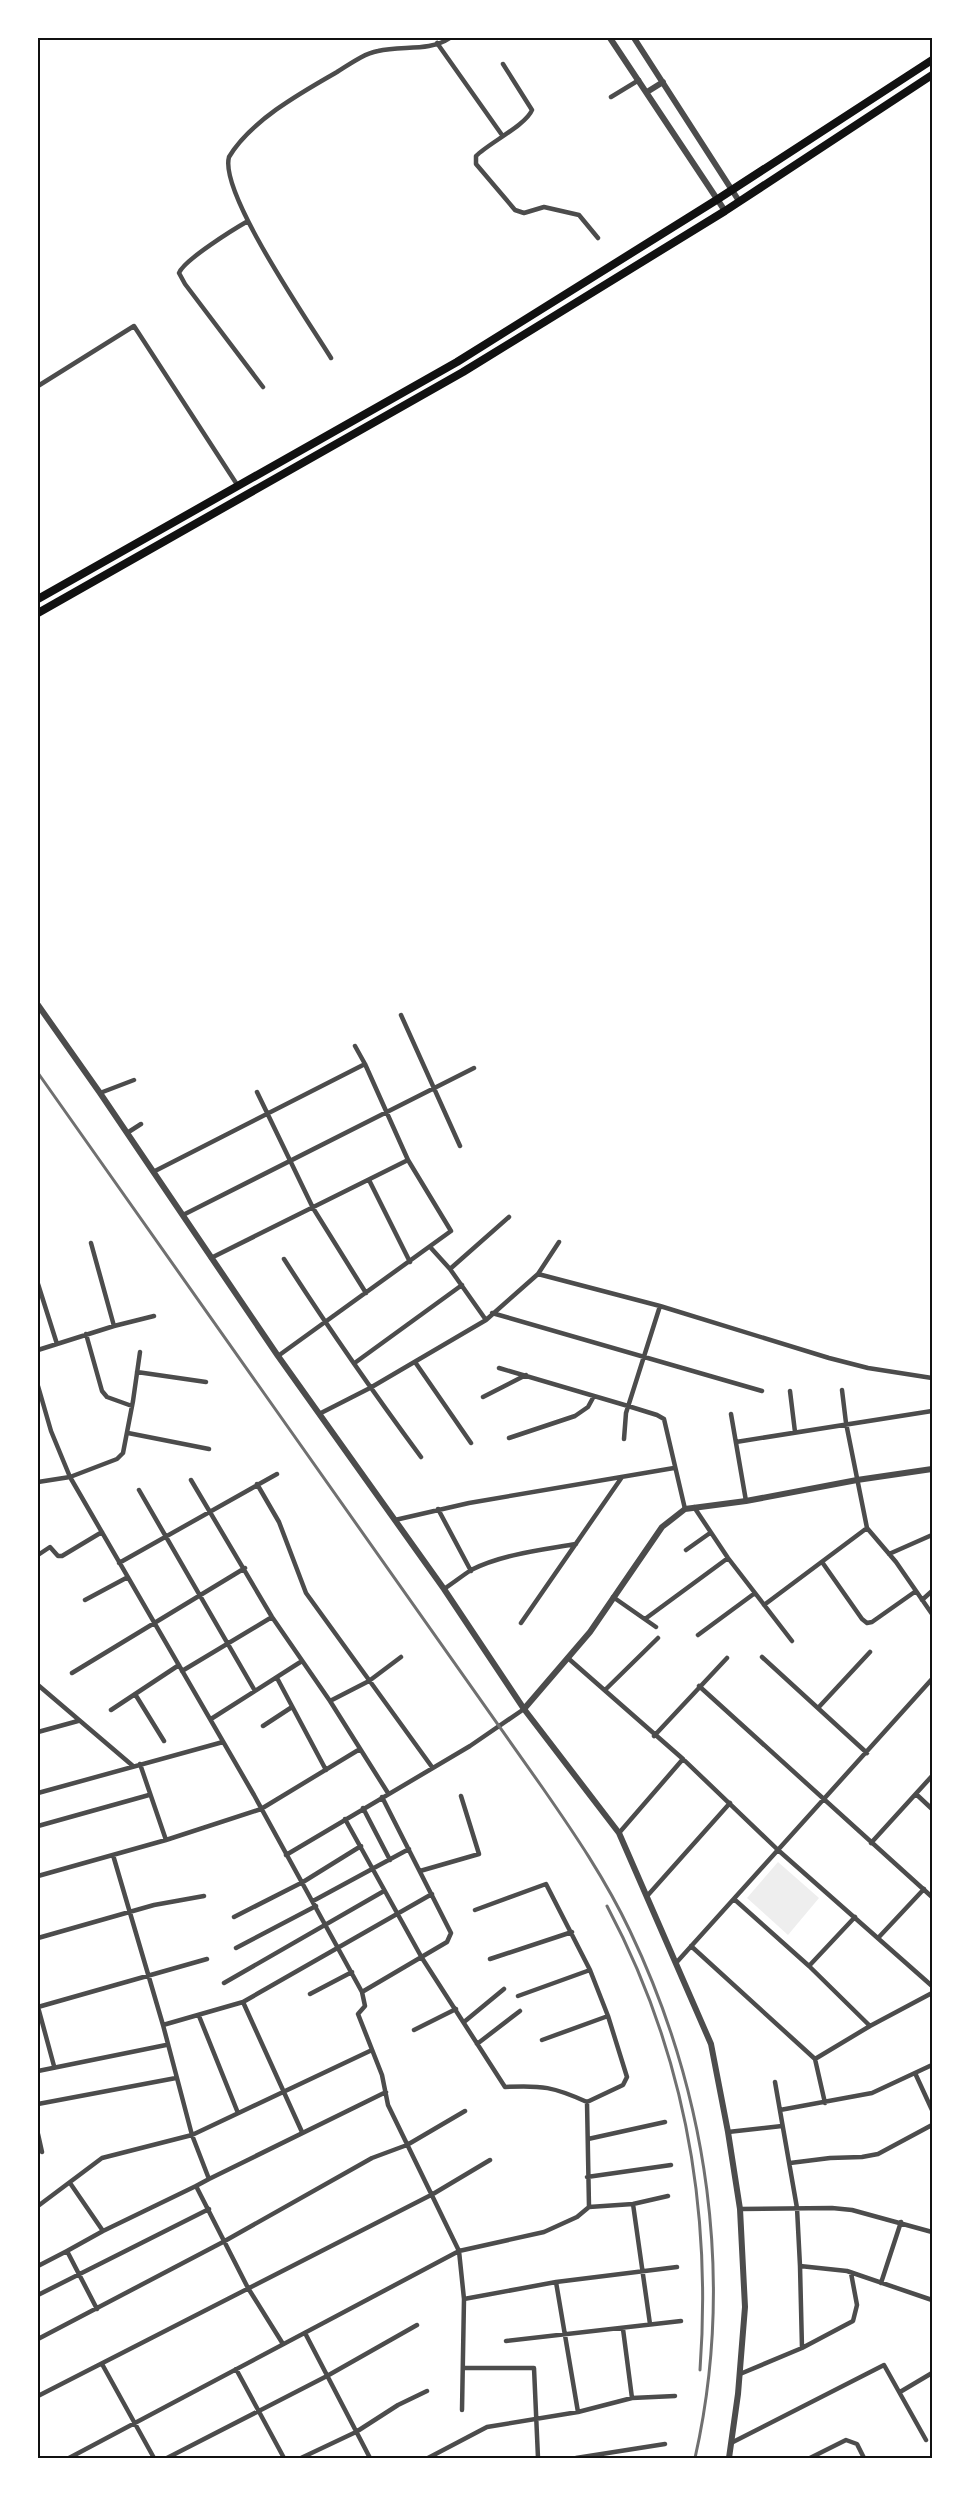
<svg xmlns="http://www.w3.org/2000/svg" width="970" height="2496" viewBox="0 0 970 2496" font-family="Cabin,sans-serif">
<rect width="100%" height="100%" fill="#fff"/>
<path fill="#eee" d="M778,1862L819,1898L788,1935L747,1898Z"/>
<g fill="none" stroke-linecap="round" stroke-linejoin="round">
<path stroke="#4c4c4c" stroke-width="4.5" d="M437,43L502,135
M503,64L532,110C526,125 489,143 476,156V164L515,210L524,213L544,207L579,215L598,238
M611,97L639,80
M248,221C234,229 184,260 179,273L185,284L263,387
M331,358C309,322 219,193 229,157C250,121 302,92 337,72C350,64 363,54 378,51C401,45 429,52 450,38
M38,386L134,326L238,486
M401,1015L460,1146
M257,1092L313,1208L366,1293
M100,1093L134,1080
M127,1133L141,1124
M153,1172L365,1064
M369,1180L410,1262
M183,1215L474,1068
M91,1243L114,1326
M431,1248L450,1269L486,1320
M211,1258L408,1160
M284,1259C327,1326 373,1392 421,1457
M450,1269L509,1217
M538,1274L660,1306L829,1358L868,1368L932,1378
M38,1284L57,1344
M492,1313L762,1391
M86,1334L102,1391L107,1397L132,1406
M38,1350L114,1326L154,1316
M278,1356L451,1231L408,1160L365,1064L355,1046
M356,1362L462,1285
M415,1362L471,1443
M499,1368L628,1406L657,1415L664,1419L685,1509
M137,1372L206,1382
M38,1386L51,1431L70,1477L254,1795L362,1992L365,2006L358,2014L382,2075L388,2105L459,2251L464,2299L462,2410
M842,1390L846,1423L867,1528L896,1562L932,1614
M790,1391L795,1432
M483,1397L526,1375
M319,1414L370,1388L486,1320L538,1274L559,1242
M731,1414L746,1501
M128,1433L209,1449
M509,1438L575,1416L588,1407L594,1396
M624,1439L626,1413L660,1306
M736,1442L932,1411
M191,1480L272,1617L330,1701L388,1793
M38,1482L70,1477L117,1459L123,1453L133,1401L140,1352
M257,1484L279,1522L306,1593L432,1767
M139,1490L255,1691
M694,1507L728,1558L792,1641
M438,1509L471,1571
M395,1520L469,1503L674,1468
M686,1550L710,1533
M889,1554L932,1535
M38,1555L50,1547L58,1556H62L102,1532
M822,1562L862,1619L867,1623L872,1622L916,1591
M119,1563L277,1474
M444,1589C453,1583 462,1576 471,1570C503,1554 542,1550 576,1544
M613,1597L656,1627
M85,1600L128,1577
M922,1600L932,1591
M764,1605L867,1528
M645,1619L728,1558
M521,1623L622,1477
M698,1635L755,1593
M762,1657L867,1753
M569,1659L683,1759L778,1850L932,1986
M182,1671L272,1617
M72,1673L245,1568
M277,1678L326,1770
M38,1685L133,1766
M699,1686L932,1897
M605,1690L658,1638
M135,1694L164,1741
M330,1701L369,1681L401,1657
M818,1708L870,1652
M111,1710L179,1665
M211,1719L302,1661
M263,1726L292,1707
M38,1732L78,1721
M654,1736L727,1658
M140,1764L166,1840
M38,1793L223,1742
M916,1794L932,1809
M363,1808L390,1860
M345,1819L422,1958L505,2087C542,2085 554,2087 587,2102
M38,1826L149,1795
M619,1833L683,1759
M871,1843L932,1776
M113,1855L163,2025L192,2135L209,2179L196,2186L248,2288L283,2344
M286,1855L470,1746L524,1709
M420,1871L479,1854L461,1796
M38,1876L166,1840L261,1809L360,1749
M648,1895L730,1803
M734,1899L809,1966L870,2026
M313,1901L409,1849
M475,1910L546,1884L590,1970L608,2016L627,2077L623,2085L587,2102L589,2207
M234,1917L303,1882L361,1846
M879,1937L924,1889
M38,1938L154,1905L204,1896
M691,1946L815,2059
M236,1948L316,1906
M490,1959L572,1932
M676,1963L932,1679
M809,1966L855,1917
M224,1983L384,1891
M362,1992L447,1942L451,1933L382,1797
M310,1994L352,1972
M518,1996L590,1970
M243,2002L302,2132
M38,2007L207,1959
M38,2007L54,2066
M199,2016L238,2113
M464,2022L504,1989
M163,2025L243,2002L432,1894
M414,2030L456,2009
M542,2040L608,2016
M477,2044L520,2011
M38,2071L166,2045
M915,2073L932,2110
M775,2082L797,2208L800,2266L847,2271L932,2300
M825,2103L815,2059L870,2026L932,1993
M38,2104L176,2078
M780,2110L872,2093L932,2065
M728,2132L782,2126
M38,2134L42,2152
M588,2139L665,2122
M790,2163L830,2158L862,2157L878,2154L932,2125
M587,2177L671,2165
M209,2179L386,2092
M70,2183L103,2231L196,2186
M633,2204L650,2324
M38,2206L102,2158L192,2135L372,2050
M740,2209L832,2208L852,2210L932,2232
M67,2251L103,2231
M38,2266L67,2251L97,2309
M800,2266L802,2348
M556,2282L578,2412
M881,2283L901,2222
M38,2295L209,2209
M464,2299L556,2282L677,2267
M623,2329L632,2398
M305,2333L370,2458
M38,2339L223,2242L372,2158L407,2145L465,2111
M506,2341L681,2321
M102,2364L154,2458
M464,2368H534L538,2458
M236,2369L284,2458
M740,2374L802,2348L853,2321L857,2305L851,2273
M900,2392L932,2373
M38,2396L433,2194L490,2160
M733,2442L884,2365L926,2440
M69,2458L459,2251L544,2232L577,2217L589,2207L633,2204L668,2196
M167,2458L327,2376L417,2325
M301,2458L356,2432L398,2405L427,2391
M428,2458L487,2427L578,2412L632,2398L675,2396
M576,2458L665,2444
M810,2458L846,2440L857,2444L864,2458"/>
<path stroke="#4c4c4c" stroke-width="6" d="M610,38L725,211
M634,38L739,201
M647,92L663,82
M38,1005L100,1093L278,1356L444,1589L524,1709L619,1833L711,2044L728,2132L740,2209L745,2307L738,2394L729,2458
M524,1709L590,1632L662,1527L685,1509L746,1501L857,1480L932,1469"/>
<path stroke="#111" stroke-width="8" d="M38,599L457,362L718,199L932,60
M38,613L463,372L725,211L932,75"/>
<path stroke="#707070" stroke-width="3" d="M38,1073L542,1787C574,1833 606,1880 630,1931C708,2095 735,2280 695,2458
M607,1906C684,2051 712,2206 700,2370"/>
</g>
<rect width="970" height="2496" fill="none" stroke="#ffffff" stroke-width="78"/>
<rect x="39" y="39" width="892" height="2418" fill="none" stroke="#111" stroke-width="2"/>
</svg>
